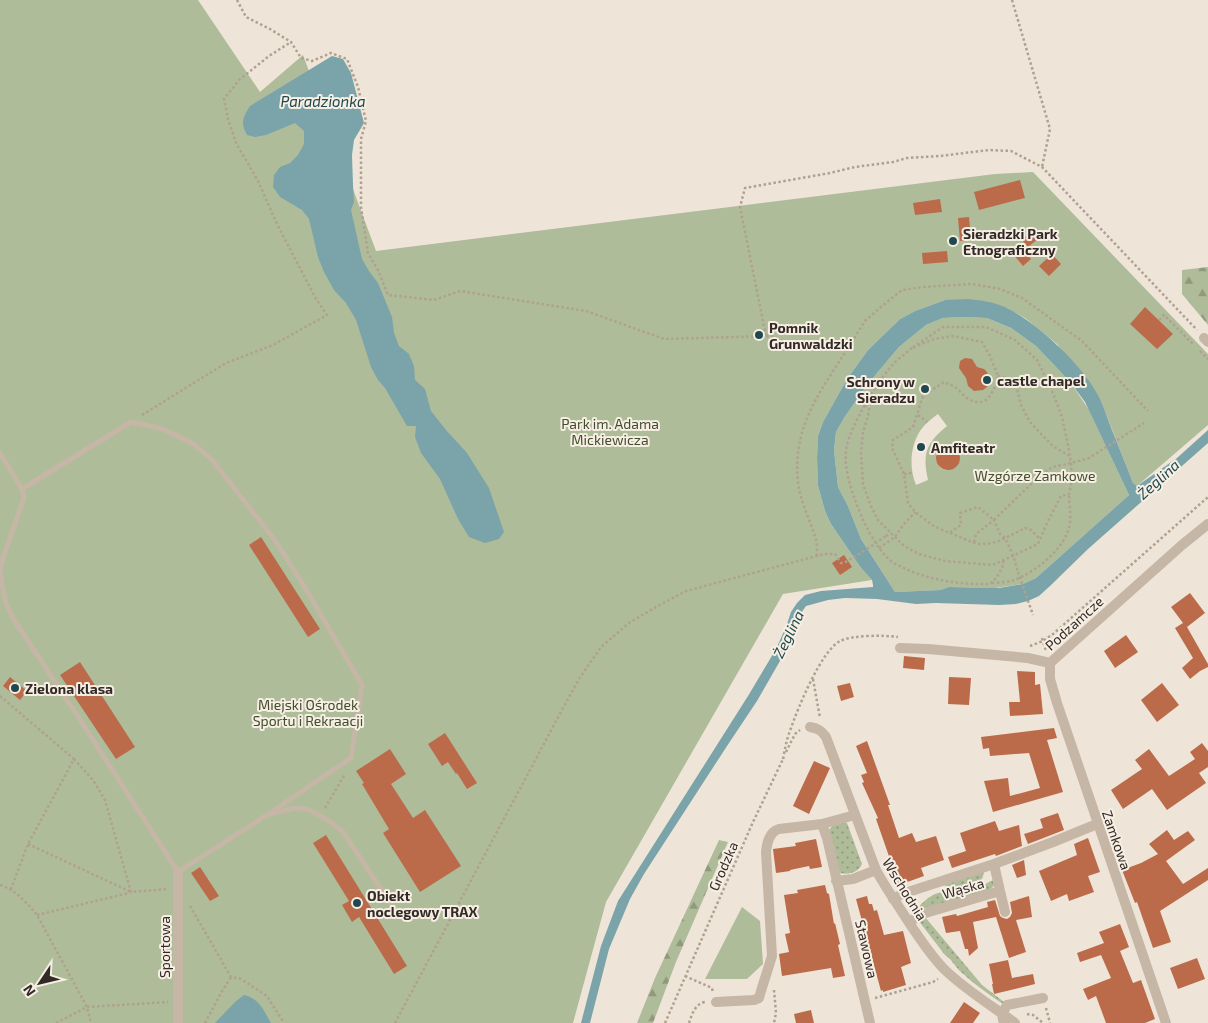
<svg xmlns="http://www.w3.org/2000/svg" width="1208" height="1023" viewBox="0 0 1208 1023" font-family="'Exo 2',sans-serif">
<defs>
<pattern id="grass-dots" width="8" height="8" patternUnits="userSpaceOnUse" patternTransform="scale(1.25)"><rect width="8" height="8" fill="#afbc9a"/><path d="M2 2h.1M6 6h.1" fill="none" stroke="#8f997d" stroke-width="1.8" stroke-linecap="round"/></pattern>
<pattern id="forest-firs" width="22" height="20" patternUnits="userSpaceOnUse" patternTransform="scale(1.25)"><rect width="22" height="20" fill="#afbc9a"/><path d="M5 1l3.5 6h-7zM16 11l3.5 6h-7z" fill="#8f997d"/></pattern>
</defs>
<rect width="100%" height="100%" fill="#eee5d8"/>
<path fill="url(#grass-dots)" d="M844,822L847,823L862,864C858,873 847,876 838,872L829,830L832,826Z
M984,872C980,896 959,888 942,885Z
M995,880C994,884 995,885 992,888C986,895 929,907 916,910C919,906 923,902 927,899C944,885 954,898 972,893C981,891 985,881 995,880Z
M925,917L982,985L1004,1002L1003,1004C988,994 974,984 961,972C955,967 952,959 945,955L918,920Z"/>
<path fill="url(#forest-firs)" d="M1208,267V325L1182,294V270Z
M719,840L728,842L676,962L653,1023H637L655,978Z"/>
<path fill="#afbc9a" fill-rule="evenodd" d="M0,0H198L260,92L303,55L376,251L995,174L1033,172L1208,354V425L1137,486L1133,483L1101,401L1057,344L1025,318L1007,308L945,300L915,311L900,319L868,350L847,379L823,422L818,436L817,458L818,486L825,511L831,524L861,568L872,580L783,594L606,902L573,1023H0Z
M963,317L987,318L1011,328L1036,346L1071,383L1089,410L1129,495L1036,578L1023,584L995,588L949,587L942,590L895,592L861,539L848,506L838,487L834,450L836,432L844,418L867,385L899,347L926,325L943,318ZM938,414L947,426C926,443 922,454 928,480L916,485C909,468 910,447 920,431C925,424 931,419 938,414ZM949,445C977,452 945,485 937,462C933,452 940,446 949,445Z
M742,907L760,921L763,964L747,979H705Z"/>
<path fill="#7aa4a9" fill-rule="evenodd" d="M332,56L343,59L351,73L364,123L354,140L352,155L353,185L354,202L351,210L362,259L369,271L378,283L392,317L394,333L399,346L409,354L414,366L415,380L425,389L431,411L446,430L467,453L489,488L504,532L499,539L485,543L469,537L458,519L440,479L421,453L415,437L416,426H407L385,388L378,380L371,367L356,320L346,303L334,290L324,272L318,257L309,219L302,210L280,197L273,187L274,175L280,167L290,163L298,155L304,144V131L295,123L266,135L255,137L247,135C240,123 243,117 250,106Z
M967,299C981,300 994,302 1007,308C1039,324 1086,368 1101,401C1105,410 1108,420 1112,430C1119,447 1126,465 1133,483L1137,486L1177,458L1208,430V443L1088,549L1050,586L1039,596L1028,601L1016,604L999,605L936,603L916,604L877,599L845,598L828,600L806,606L799,616L794,632L784,654L757,701L727,746L644,874L630,899L609,949L590,1023H581L601,946L618,901L748,696L776,649L786,627L791,612L797,603L805,595L821,591L873,587V585L872,580L861,568L831,524L825,511L818,486L817,458L818,436L823,422L847,379L868,350L900,319L915,311L945,300ZM963,317L987,318L1011,328L1036,346L1054,365L1071,383L1085,402L1129,495L1036,578L1023,584L999,588L949,587L941,590L895,592L861,539L848,506L838,487L834,450L836,432L844,418L867,385L899,347L926,325L943,318Z
M244,995C259,998 264,1011 271,1023H215L235,1002Z"/>
<path fill="#bb6b4a" d="M1020,180L1025,198L979,210L974,192Z
M940,199L942,212L915,215L913,203Z
M969,217L971,240L960,241L958,218Z
M1031,231L1038,239L1028,247L1022,240Z
M1021,247L1031,259L1023,266L1013,254Z
M947,251L948,262L923,264L922,253Z
M1052,254L1061,264L1049,276L1039,266Z
M1145,307L1173,334L1157,349L1130,324Z
M965,358L972,359L977,367L984,369L987,372L989,378V383L987,387L983,390L974,391L968,386L966,378L959,368L960,361Z
M936 458a12 12 0 1 1 24 0a12 12 0 1 1-24 0Z
M261,537L320,629L308,637L249,545Z
M844,555L852,567L840,575L832,563Z
M1190,593L1205,613L1187,627L1208,664V667L1200,671L1190,679L1182,668L1193,658L1175,628L1183,623L1171,607Z
M1126,635L1138,652L1115,668L1104,651Z
M904,656L925,658L924,670L903,668Z
M80,662L135,747L116,759L60,675Z
M1017,671L1035,672V685L1040,684L1043,714L1010,716L1009,702H1020Z
M10,677L27,691L20,700L3,686Z
M949,677L971,678L969,705L948,704Z
M850,683L854,697L841,701L837,686Z
M1162,683L1179,705L1157,722L1141,700Z
M1054,728L1057,738L1047,740L1063,792L993,812L984,781L1008,778L1010,796L1040,788L1029,753L990,756L989,748L983,749L981,737Z
M445,733L477,783L467,789L457,773L456,774L448,762L442,766L428,744Z
M867,741L890,805H888L899,838L912,833L916,842L936,836L944,860L921,868L924,876L899,885L876,819L878,818L862,783L864,782L861,775L867,773L856,746Z
M1202,743L1208,751V767L1199,773L1206,783L1167,810L1152,789L1123,809L1111,790L1142,769L1135,760L1149,749L1169,776L1195,759L1190,752Z
M390,749L406,774L391,784L413,818L425,810L461,866L420,892L383,833L389,829L362,784L364,783L356,771Z
M814,761L830,768L809,814L793,806Z
M1058,813L1064,830L1028,844L1024,834L1043,828L1040,819Z
M995,821L999,831L1019,825L1022,846L996,856L995,854L952,868L948,857L966,851L960,833Z
M1167,830L1174,840L1188,831L1195,840L1166,861L1183,884L1208,868V880L1160,911L1171,942L1153,948L1137,902L1135,903L1122,870L1141,863L1158,854L1149,844Z
M326,835L407,966L394,974L359,917L352,922L342,905L349,901L313,843Z
M1088,838L1100,872L1088,876L1094,892L1069,901L1067,894L1051,901L1039,871L1077,855L1074,844Z
M816,839L822,867L810,869L809,866L790,870V871L776,873L773,849L796,846L795,843Z
M1024,860L1026,875L1017,878L1012,865Z
M200,867L219,896L210,901L191,873Z
M825,885L827,893L829,894L834,924L835,923L840,944L838,945L845,976L833,978L831,968L782,976L779,954L789,952L785,934L790,933L784,895L798,893L797,890Z
M867,896L869,904H872L874,911L877,910L884,935L903,931L911,963L901,967L906,985L883,992V990L881,991L856,899Z
M1029,896L1032,917L1016,920L1026,952L1009,958L996,917L973,922L978,948L969,956L968,949H965L960,931L946,933L942,917L956,914L957,916L988,907L987,902L995,900L1000,916L1003,918L1007,919L1010,917L1012,913L1010,902Z
M1120,924L1129,947L1120,951L1133,983L1141,980L1155,1019L1145,1023H1106L1096,996L1088,1000L1083,989L1111,978L1101,955L1080,962L1077,953L1104,943L1099,932Z
M1197,958L1205,979L1178,989L1170,968Z
M1008,960L1012,978L1033,974L1035,984L994,994L992,984H993L989,964Z
M964,1002L980,1013L973,1023H950Z
M811,1010L814,1023H796L794,1014Z"/>
<g fill="none" stroke-linecap="round" stroke-linejoin="round">
<path stroke="#b0a090" stroke-width="2.5" stroke-dasharray="2.5 2.5" stroke-linecap="butt" d="M237,0L246,17L270,29L291,42L301,58L312,61L331,53L347,59L358,87L366,121L361,139V207L368,253L378,270L388,295L434,300L460,291L586,311L664,339L766,336L740,207L745,188L830,173L855,167L893,162L907,158L940,156L989,150L1011,151L1042,167L1197,330
M1012,0L1050,129L1042,167
M1159,320L1164,315L1193,344
M766,336C778,335 785,345 796,348C803,349 810,348 817,348C828,347 838,347 849,346
M912,348C904,355 895,361 889,369C876,384 851,426 847,445C843,463 849,483 855,500C862,519 874,546 889,559C891,562 895,564 898,565C926,580 959,585 990,584L997,577L1004,564L1003,561
M1200,351L1208,359
M998,376L1009,379L1017,389L1021,405L1030,422L1042,435L1054,447L1070,456
M865,405L869,408V412L863,433L861,453L863,484L870,504L878,520L904,546L919,554L945,561L993,565L1038,544L1048,521L1061,496L1069,494L1072,480L1071,463L1068,445L1062,417L1051,388L1037,360L1015,340L986,327H943L912,348L934,339L953,336L982,342L990,356L998,376C994,391 987,411 967,398C963,395 959,390 955,387C952,385 947,384 944,382L923,396L913,427L893,440L892,448L904,474L908,503L915,512L934,526L949,533L961,525L960,513L978,507L994,520L1030,485L1052,467L1071,463L1089,458L1144,423
M142,415L226,363L273,345L327,315L316,299L277,224L258,181L236,143L228,119L224,99L239,80L269,56L291,42
M918,415L927,422
M904,474L912,473
M950,533C960,537 970,542 980,544C996,545 1011,535 1025,528L1031,530L1040,539
M886,536L891,533
M974,542L976,534L994,520L1000,534L1005,538L1013,555L1018,572
M879,548L895,537L904,524L915,512
M817,556C817,551 817,545 816,540C811,521 800,502 798,482C791,420 829,381 858,332L865,321L882,306L902,290L923,287L972,284L1000,289L1022,298L1082,341L1148,411
M992,583C998,583 1005,582 1011,581C1034,574 1068,547 1070,522C1071,513 1069,503 1069,494
M1042,638L1046,651
M1030,646L1043,641L1053,634L1208,497
M813,679L820,718
M0,696L74,759L28,844L11,889
M786,752L795,734L800,730
M74,759L93,780L105,800L131,892L167,889
M783,759C785,748 787,738 791,728C798,708 821,651 840,641C852,635 884,635 898,637
M325,808L345,774
M28,844L131,892
M0,885C16,890 26,902 37,915L87,1007L91,1023
M190,906L231,977L241,979L267,996L284,1023
M37,915L129,893
M685,976L712,988L713,993
M774,990L776,1013L774,1023
M875,998L933,982L938,979
M1046,1008L1050,1023
M1027,1014L1033,1015L1043,1023
M56,1023L87,1007L168,1002
M205,1023L222,991L231,977
M395,1023L563,708L579,679L601,647L629,623L656,607L686,591L824,554H835L841,563H844L867,549
M665,1023L753,822L784,757
M689,1023C692,1014 695,1004 705,1002"/>
<path stroke="#c5b6a6" stroke-width="5" d="M131,422L159,428L176,435L195,445L212,460L274,539L298,576L362,685L351,758L267,815L178,872L75,712L14,620L6,603L2,585L0,570L3,558L24,498L22,489Z
M0,453L22,489
M271,814C279,812 289,809 298,808C311,807 334,824 343,832L397,913"/>
<path stroke="#c5b6a6" stroke-width="10" d="M1204,338L1208,342
M900,648L928,649L1028,658L1050,663
M1050,663V679L1057,703L1166,1023
M1050,663L1182,545L1208,524
M810,727C818,728 822,731 826,737L876,870C885,887 896,902 906,918C918,936 930,955 945,970C966,990 992,1006 1015,1023
M855,815L822,824L827,838L870,1023
M994,864L1053,842L1097,824
M836,881L853,879L876,870
M1000,891L1005,912
M893,899L902,894L994,864L1000,891L922,914L909,922
M716,1002L754,1000L759,998L761,991L772,956L766,852C767,843 769,832 779,829L822,824
M1003,1020L1002,1014L1007,1005L1043,998
M178,1023V872"/>
<path stroke="#b0a090" stroke-width="2.5" stroke-dasharray="2.5 2.5" stroke-linecap="butt" d="M867,549L886,536
M1018,572L1033,615"/>
</g>
<g fill="#20494f" stroke="#f7efe4" stroke-width="2">
<circle cx="953" cy="241" r="5"/>
<circle cx="759" cy="335" r="5"/>
<circle cx="987" cy="380" r="5"/>
<circle cx="925" cy="389" r="5"/>
<circle cx="921" cy="447" r="5"/>
<circle cx="15" cy="688" r="5"/>
<circle cx="357" cy="903" r="5"/>
</g>
<g text-anchor="middle" dominant-baseline="central" stroke-width="4" stroke-linejoin="round" paint-order="stroke">
<g font-size="14" font-weight="bold" fill="#322a26" stroke="#f7efe4" text-anchor="start">
<text x="963" y="233">Sieradzki Park<tspan x="963" dy="16">Etnograficzny</tspan></text>
<text x="769" y="327">Pomnik<tspan x="769" dy="16">Grunwaldzki</tspan></text>
<text x="997" y="380">castle chapel</text>
<text x="915" y="381" text-anchor="end">Schrony w<tspan x="915" dy="16">Sieradzu</tspan></text>
<text x="931" y="447">Amfiteatr</text>
<text x="25" y="688">Zielona klasa</text>
<text x="367" y="895">Obiekt<tspan x="367" dy="16">noclegowy TRAX</tspan></text>
</g>
<g font-size="14" fill="#404e2c" stroke="#f7efe4">
<text x="610" y="423">Park im. Adama<tspan x="610" dy="16">Mickiewicza</tspan></text>
<text x="1035" y="475">Wzgórze Zamkowe</text>
<text x="308" y="704">Miejski Ośrodek<tspan x="308" dy="16">Sportu i Rekraacji</tspan></text>
</g>
<g font-size="14" fill="#322a26" stroke="#f7efe4">
<text transform="translate(1074 623) rotate(-42)">Podzamcze</text>
<text transform="translate(1117 840) rotate(71)">Zamkowa</text>
<text transform="translate(723 866) rotate(-66)">Grodzka</text>
<text transform="translate(963 888) rotate(-16)">Wąska</text>
<text transform="translate(905 889) rotate(58)">Wschodnia</text>
<text transform="translate(164 947) rotate(-90)">Sportowa</text>
<text transform="translate(867 949) rotate(77)">Stawowa</text>
</g>
<g font-size="15" font-style="italic" fill="#20494f" stroke="#f7efe4">
<text x="323" y="101">Paradzionka</text>
<text transform="translate(1158 479) rotate(-42)">Żeglina</text>
<text transform="translate(788 634) rotate(-64)">Żeglina</text>
</g>
</g>
<g transform="translate(40 983) rotate(235)" stroke="#f7efe4" stroke-width="4" paint-order="stroke">
<path d="M0-4L9 19L0 12L-9 19Z" fill="#322a26"/>
<text y="-8" font-size="14" font-weight="bold" text-anchor="middle" fill="#322a26">N</text>
</g>
</svg>
